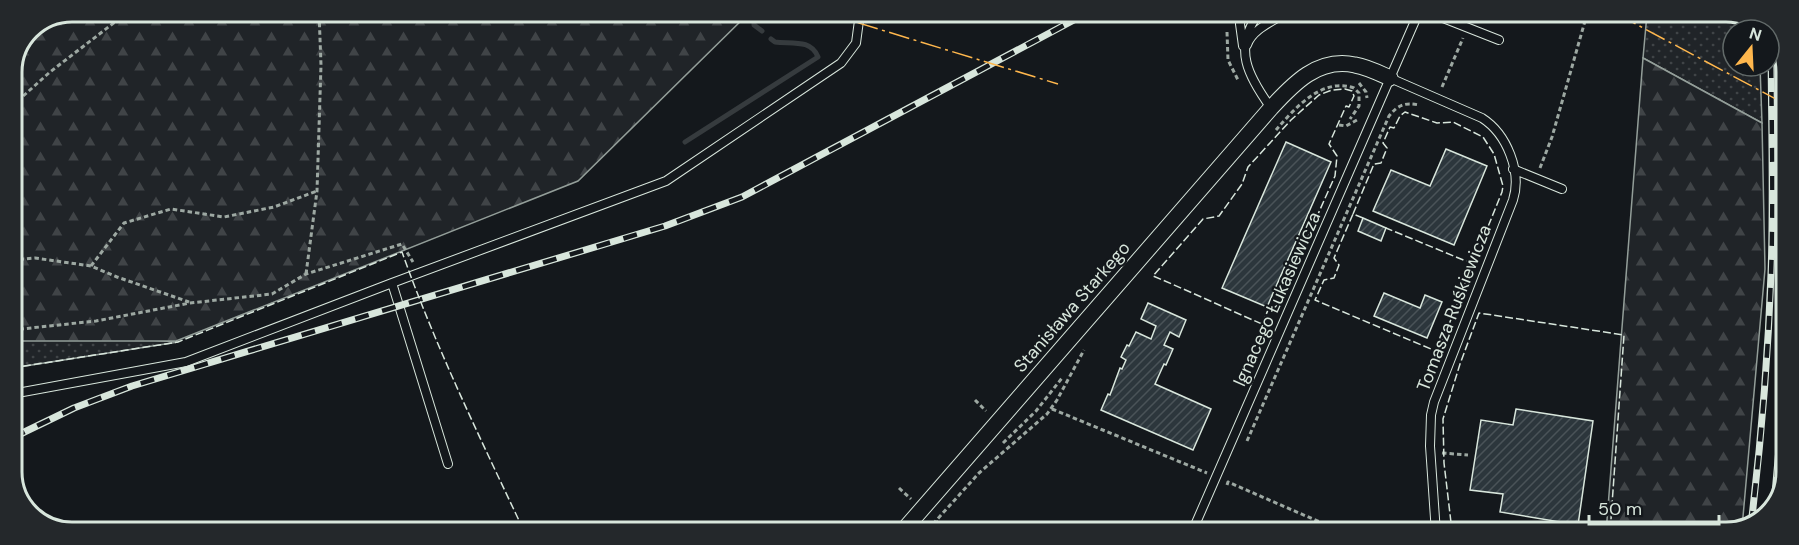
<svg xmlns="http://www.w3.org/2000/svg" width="1799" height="545" viewBox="0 0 1799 545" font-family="'DM Sans',sans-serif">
<defs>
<pattern id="grass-dots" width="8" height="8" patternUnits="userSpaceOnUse" patternTransform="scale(1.5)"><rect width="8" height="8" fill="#202428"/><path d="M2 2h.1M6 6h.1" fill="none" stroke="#404447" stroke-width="1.8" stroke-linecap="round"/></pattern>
<pattern id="forest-firs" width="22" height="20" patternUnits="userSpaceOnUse" patternTransform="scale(1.5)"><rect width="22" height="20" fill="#202428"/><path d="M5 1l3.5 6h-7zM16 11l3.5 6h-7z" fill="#404447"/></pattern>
<pattern id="building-hatch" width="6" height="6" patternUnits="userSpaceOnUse" patternTransform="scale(1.5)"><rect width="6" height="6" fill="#2c363c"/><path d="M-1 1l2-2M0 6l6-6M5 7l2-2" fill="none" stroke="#4a5358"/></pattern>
</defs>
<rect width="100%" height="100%" fill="#14181c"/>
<path fill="url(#grass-dots)" stroke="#939e99" stroke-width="1.5" d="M1647,14H1742L1758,24V30H1733V66H1760L1762,123L1643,58Z
M12,330L178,342L12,368Z"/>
<path fill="url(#forest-firs)" stroke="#939e99" stroke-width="1.5" d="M73,12L749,13L578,181L176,341H12V72L30,29Z
M1643,58L1762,123L1765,269L1742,528L1727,533H1606Z"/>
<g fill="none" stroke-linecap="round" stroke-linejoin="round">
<path stroke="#363b3e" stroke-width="5" d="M754,13V25L762,31
M685,142L818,57C811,39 792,44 775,42L771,39"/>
</g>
<path fill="url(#building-hatch)" stroke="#d8e6dc" stroke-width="1.5" d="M1286,142L1331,162L1267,307L1222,288Z
M1446,149L1487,166L1454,245L1373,211L1391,170L1430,186Z
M1363,218L1386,228L1381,241L1358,231Z
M1384,293L1420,308L1425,295L1442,302L1427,338L1374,316Z
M1148,303L1186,320L1179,337L1170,332L1164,345L1173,349L1166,365L1164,364L1155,384L1211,409L1193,450L1101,410L1108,394L1110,395L1120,368L1122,369L1126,360L1121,357L1127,345L1129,346L1136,332L1151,339L1156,326L1141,319Z
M1516,409L1593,421L1578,525L1500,512L1503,494L1470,490L1481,420L1513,425Z"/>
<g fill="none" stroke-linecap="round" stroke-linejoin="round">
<g stroke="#d8e6dc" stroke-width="10">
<path id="lane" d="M1242,14L1240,24L1243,46
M1258,14C1233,49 1248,76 1271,108
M1433,14L1499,40
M1247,45C1252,30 1271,22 1284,14
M1390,78L1482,118C1507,134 1522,172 1513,200L1434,402L1431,415L1430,446L1436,533
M1513,169L1562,189
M392,283L666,181L841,63L856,43L860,13
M12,394L186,362L392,283L448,464
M1192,532L1418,14"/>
</g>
<g stroke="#d8e6dc" stroke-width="17">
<path id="street" d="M902,532L1271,108C1293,84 1318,57 1355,65C1367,67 1379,73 1390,78"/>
</g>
<path stroke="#9da8a2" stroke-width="3" stroke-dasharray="4.5 3" stroke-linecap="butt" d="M1227,32L1228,60L1238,80
M1359,83L1366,92L1367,98
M1442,87L1463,38
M12,106L50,72L128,12
M1339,125L1346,126L1357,120
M1276,130C1295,108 1322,77 1354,88L1359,93V106L1350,119
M1540,168L1552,137L1587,14
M12,260L35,258L91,266L117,277L189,302
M91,266L124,223L171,209L224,217L274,207L317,191
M306,274L317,191L321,65L319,12
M12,330L96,321L190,303L272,294L306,274L402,244L413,262
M975,400L986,411
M1052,409L1207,473
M1247,441L1389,116C1398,105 1405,102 1419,105
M1003,443L1036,411L1062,378
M1442,453L1468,455
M1227,485L1228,482L1345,533
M899,488L911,499
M936,521L948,532
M933,524L979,473L1047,414L1057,400L1084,350"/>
<use href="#lane" stroke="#14181c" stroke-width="8"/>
<use href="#street" stroke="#14181c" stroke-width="15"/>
<g stroke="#d8e6dc" stroke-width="7">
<path id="rail" d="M12,438L74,408L132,386L665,226L742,197L1087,13
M1774,505L1785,381
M1751,525C1761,442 1768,358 1771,274C1774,194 1771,113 1771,32"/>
</g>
<use href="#rail" stroke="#14181c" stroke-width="4.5" stroke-dasharray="14" stroke-linecap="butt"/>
<path stroke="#d8e6dc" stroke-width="1.5" stroke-dasharray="8 3" stroke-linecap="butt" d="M1353,214L1374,164L1381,163L1387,148L1383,143L1390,127L1394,128L1400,116L1405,112L1437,123L1453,122L1483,137L1494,154L1503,186L1502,192L1473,264
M1363,218L1353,214L1334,258L1339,265L1334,278L1324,280L1315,300L1438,352L1473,264L1386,228
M1262,324L1268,310L1277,306L1335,176L1337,156L1329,144L1346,106L1349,107L1354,96L1352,91L1345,89L1332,90L1319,95L1291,120L1248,167L1242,184L1219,216L1203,219L1153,276C1189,291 1225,308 1262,324L1268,327
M12,368L178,342L402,252C436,348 481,440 524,531
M1465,533L1452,531L1444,463L1443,419L1460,364L1479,313L1624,335L1610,533"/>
<path stroke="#ffb74d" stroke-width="1.5" stroke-dasharray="21 4.5 3 4.5" stroke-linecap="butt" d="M826,13L1058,84
M1617,14L1787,105"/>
</g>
<g text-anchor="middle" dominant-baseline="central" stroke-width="4.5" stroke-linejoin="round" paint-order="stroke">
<g font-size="18" fill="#d8e6dc" stroke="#14181c">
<text transform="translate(1277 299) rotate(-66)">Ignacego Łukasiewicza</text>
<text transform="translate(1072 307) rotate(-49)">Stanisława Starkego</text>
<text transform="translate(1454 308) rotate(-69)">Tomasza Ruśkiewicza</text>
</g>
</g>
<path d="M0 0H1799V545H0ZM72 22H1726A50 50 0 0 1 1776 72V472A50 50 0 0 1 1726 522H72A50 50 0 0 1 22 472V72A50 50 0 0 1 72 22Z" fill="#24282b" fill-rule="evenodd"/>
<path fill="none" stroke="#d8e6dc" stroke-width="3" d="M72 22H1726A50 50 0 0 1 1776 72V472A50 50 0 0 1 1726 522H72A50 50 0 0 1 22 472V72A50 50 0 0 1 72 22Z"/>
<g transform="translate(1751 48) rotate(18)"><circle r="28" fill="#14181c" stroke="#626a69" stroke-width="1.5"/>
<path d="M0-4.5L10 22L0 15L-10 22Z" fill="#ffb74d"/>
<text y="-9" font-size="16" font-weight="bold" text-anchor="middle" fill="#d8e6dc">N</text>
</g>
<path d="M1589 515v9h130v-9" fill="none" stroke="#d8e6dc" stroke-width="3"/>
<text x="1598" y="515" font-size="18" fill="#d8e6dc" stroke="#14181c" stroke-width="4.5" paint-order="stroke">50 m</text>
</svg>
